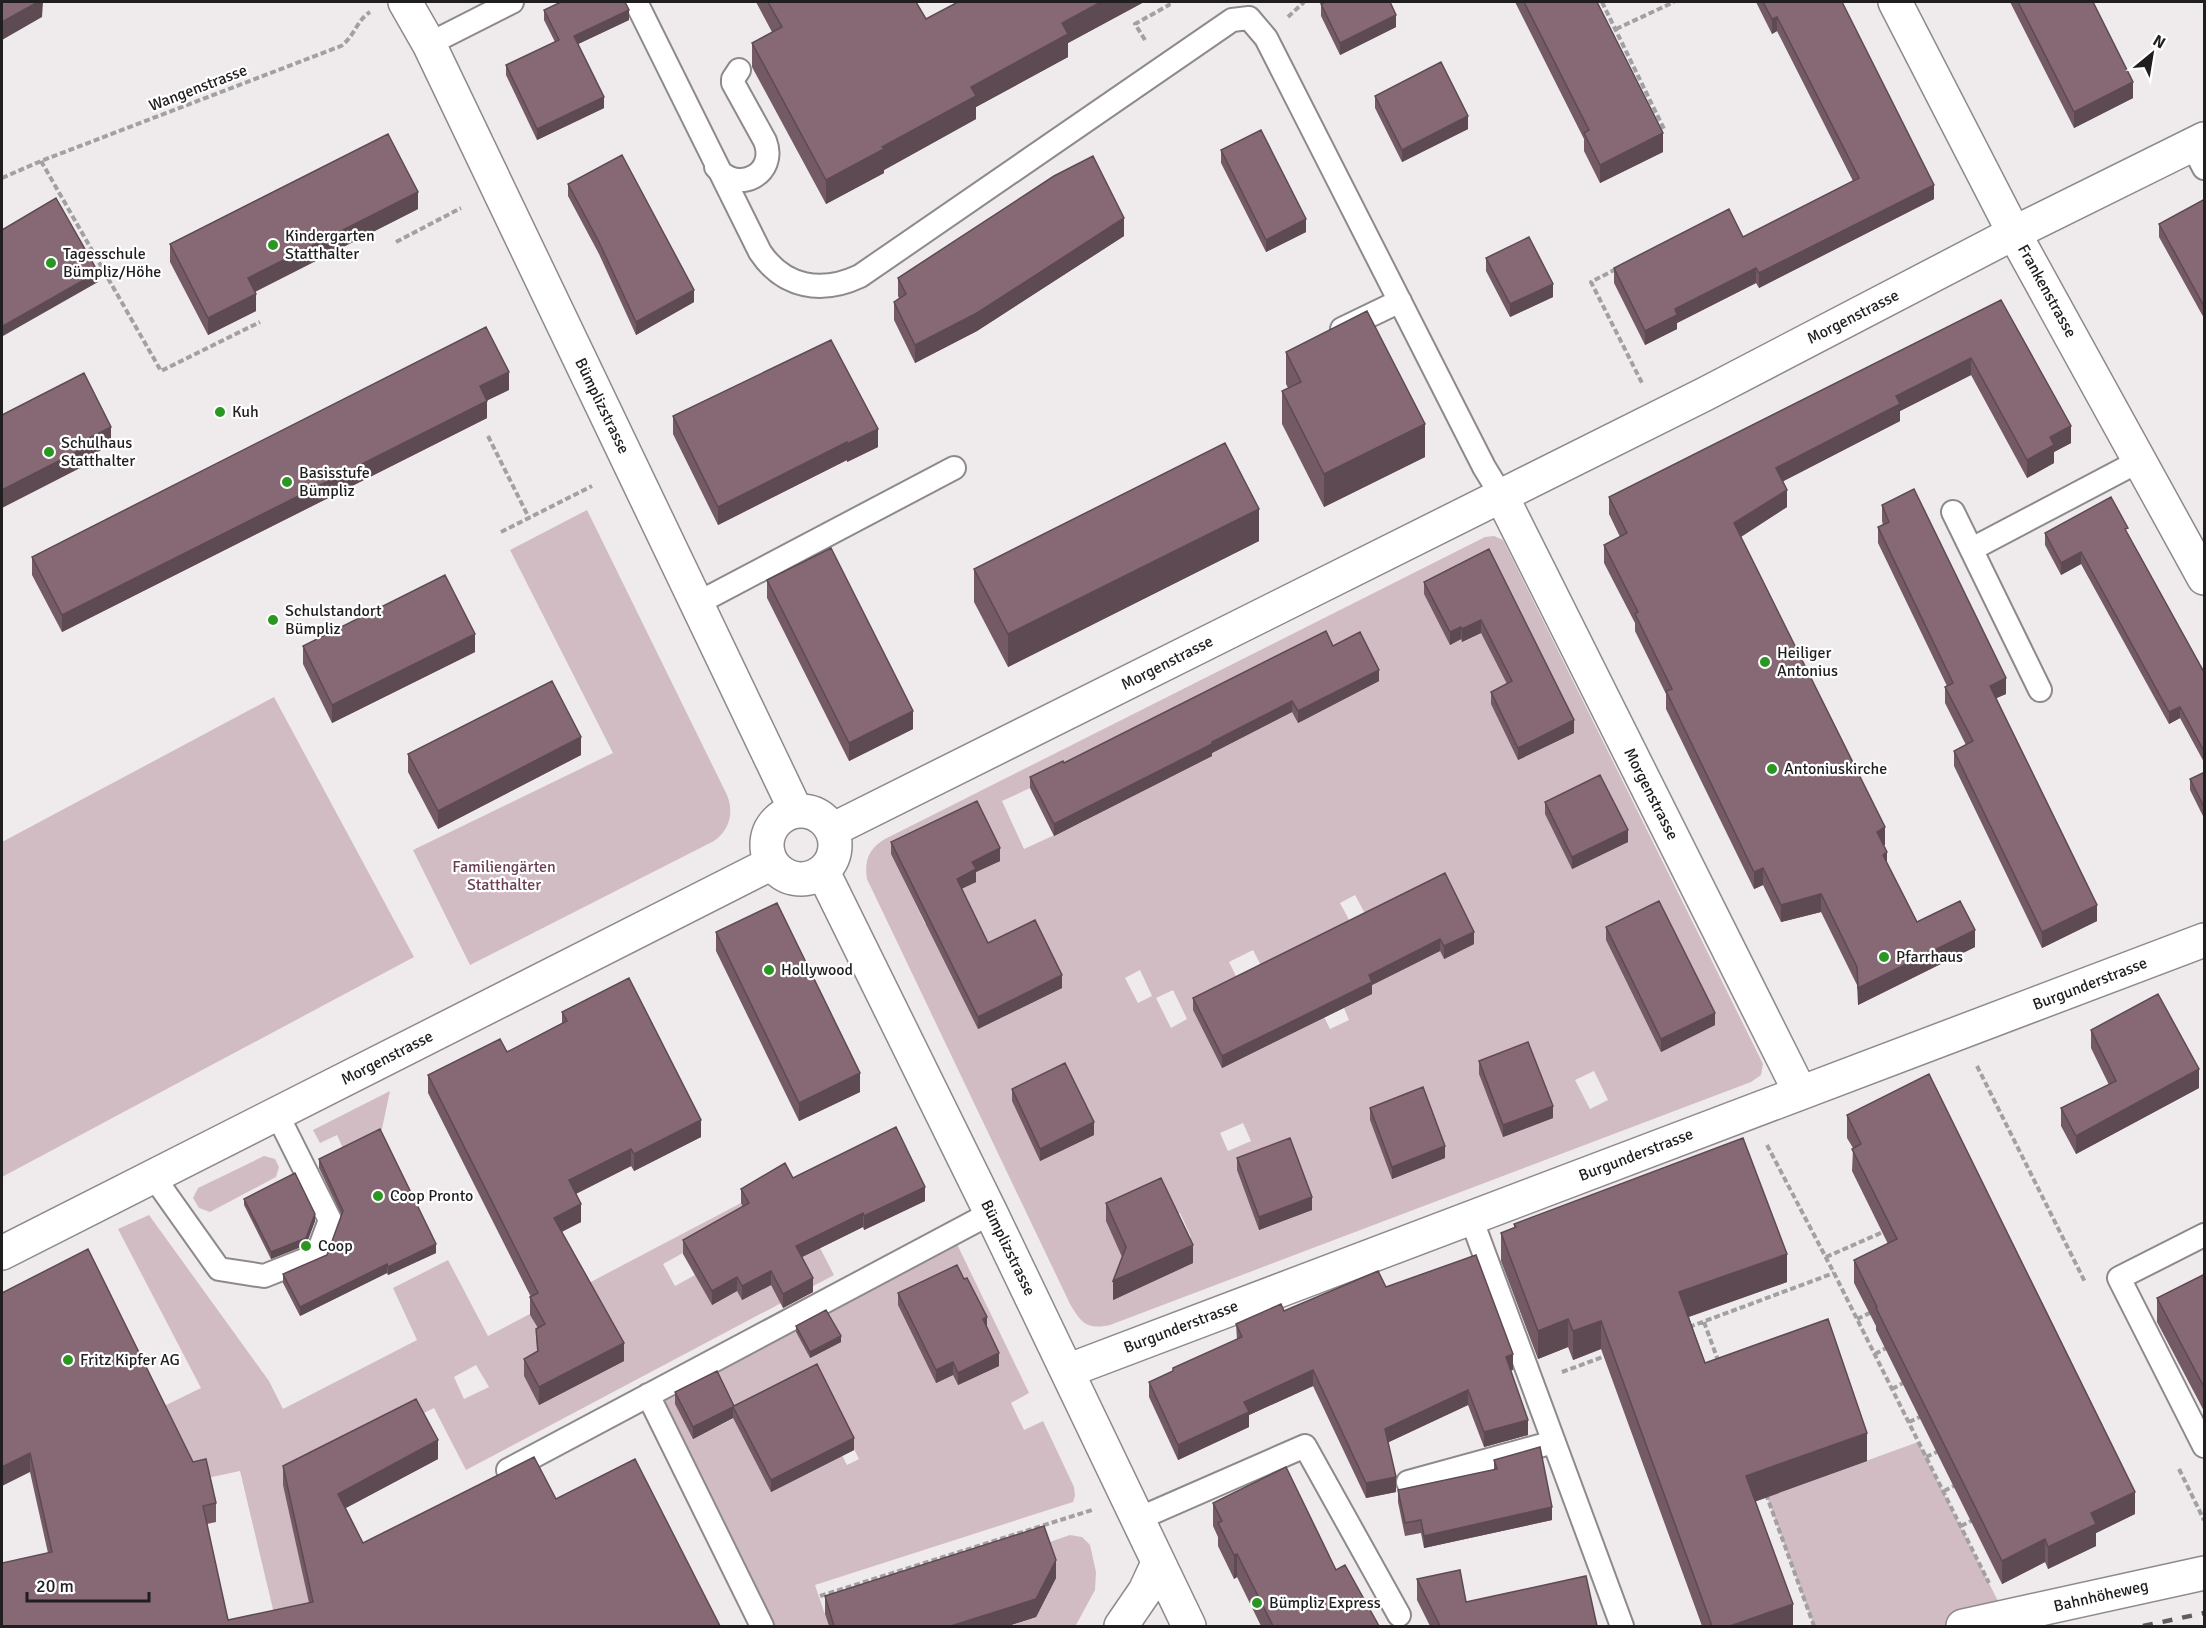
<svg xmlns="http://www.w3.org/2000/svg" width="2206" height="1628" viewBox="0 0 2206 1628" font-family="Signika,sans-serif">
<rect width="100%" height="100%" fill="#efebec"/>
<path fill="#d2bcc4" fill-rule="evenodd" d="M587,510L727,795C734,812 730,830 714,841L470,965L413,850L613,753L510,550Z
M1494,536L1503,540L1763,1064L1761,1075L1751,1082L1110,1325C1087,1330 1081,1323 1070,1304L867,879C864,861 869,848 885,839L1485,537ZM1489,561L1481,633L1463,642L1461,639ZM1063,773L1085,821L1024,849L1002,801ZM892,854L963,905L925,924ZM1445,886L1444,959L1440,951L1422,960ZM1355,895L1368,919L1353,927L1340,903ZM1253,950L1274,991L1241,986L1229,962ZM1296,960L1372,994L1344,1008L1349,1020L1330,1029ZM1140,970L1152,996L1138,1003L1125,978ZM1173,990L1187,1019L1171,1028L1156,998ZM1594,1071L1608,1100L1590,1109L1575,1080ZM1243,1123L1251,1141L1228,1151L1220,1133ZM1180,1213L1191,1237L1126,1265L1171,1216Z
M274,697L414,957L2,1177V842Z
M390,1091L380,1138L346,1155L337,1135L320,1143L313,1130Z
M264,1156L275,1159L279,1167L276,1177L210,1212L199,1208L193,1198L198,1188Z
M741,1203L777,1267L820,1248L834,1275L466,1470L434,1408L284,1484L313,1621L277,1626L240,1471L193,1481L158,1409L201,1388L118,1229L149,1215L269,1381L283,1409L417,1340L393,1288L448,1260L488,1336ZM743,1220V1300L737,1291L712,1305L695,1275L675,1286L663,1264ZM476,1365L489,1387L464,1399L454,1377Z
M955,1240L1029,1393L1011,1403L1024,1430L1043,1421L1074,1487L1075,1496L1073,1502L815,1585L829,1626H775L665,1406L666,1397L794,1327L810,1358L840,1342L824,1311ZM936,1275L981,1374L958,1385L953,1375L936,1382L927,1292L922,1281ZM827,1395L859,1459L847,1465L815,1402ZM778,1396L771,1492L733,1418L693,1439Z
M1918,1442L2006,1617L1963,1626H1814L1767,1497Z
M1070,1535L1082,1537L1090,1545L1096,1572L1095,1590L1076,1625L1074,1626H1009L1036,1617L1044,1544Z"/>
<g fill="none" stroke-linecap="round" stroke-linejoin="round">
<g stroke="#8e8a8b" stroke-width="26">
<path id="service" d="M636,2L760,252C784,288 822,294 860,276L1232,20L1249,18L1266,38L1484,467L1501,495
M429,44L512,2
M2192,145L2204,168
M716,167C737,195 778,174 765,141L733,83V79L739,70
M1342,329L1400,301
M1953,512L2040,690
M1972,549L2141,460
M696,604L954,468
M153,1176L219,1269L264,1276L317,1255L330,1220L277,1114
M1471,1218L1622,1626
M2204,1235L2119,1278L2204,1446
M648,1395L762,1626
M508,1470L991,1213
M1408,1482L1554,1442
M1138,1519L1305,1446L1399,1615"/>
</g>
<g stroke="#8e8a8b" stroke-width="36">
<path id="minor" d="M405,2L429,44L796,811
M1895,2L2014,233L2204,578
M1501,495L1800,1092
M767 845a34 34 0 1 1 68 0a34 34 0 1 1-68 0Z
M832,830L1705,394L2014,233L2204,139
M823,872L991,1213L1189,1626
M2,1253L772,863
M1067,1371L2204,940
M1121,1626L1145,1591L1158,1563
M1963,1626L2204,1573"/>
</g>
<path stroke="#a3a0a1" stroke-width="4" stroke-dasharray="6 3" stroke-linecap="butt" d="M1602,2L1664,129
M1288,17L1304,2
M1616,29L1674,2
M1145,40L1135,24L1169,5L1167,2
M41,161L161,371L260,322
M2,178L41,161L341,46C354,37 357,20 370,12
M396,242L461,208
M1616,269L1591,282L1642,383
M488,436L529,518
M501,532L592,486
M1977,1066L2085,1282
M1767,1145L1834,1273L1989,1583
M1826,1257L1883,1232
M1857,1319L1874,1311
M1704,1322L1719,1363
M1689,1327L1834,1273
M1875,1354L1888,1347
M1562,1372L1608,1355
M1892,1389L1905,1382
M1909,1422L1922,1416
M1926,1457L1939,1451
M2179,1469L2204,1520
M1944,1491L1956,1485
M1766,1494L1814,1626
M1961,1526L1973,1520
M820,1596L1092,1510"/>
<use href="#service" stroke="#fff" stroke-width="22"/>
<use href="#minor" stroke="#fff" stroke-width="33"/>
<path stroke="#5e5c5d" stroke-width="4.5" stroke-dasharray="10 10" stroke-linecap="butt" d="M2143,1626L2204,1613"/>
</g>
<path fill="#735a65" d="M756,2H916L926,19L958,2H1144L1068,43V57L976,107V119L884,170V173L826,204L752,67V43L772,32Z
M1515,2H1597L1663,152L1600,183L1584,151V139Z
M1756,2H1842L1934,199L1759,288L1756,283L1677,323V329L1645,345L1614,283V268L1743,237L1853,181L1777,31L1772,34Z
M2010,2H2093L2133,98L2074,128Z
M1321,4L1396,27L1340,55L1321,16Z
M544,10L629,20L578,44L604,108L537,140L506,75V65L555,42L544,20Z
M1375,96L1468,129L1402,162L1375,108Z
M1221,150L1306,232L1266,252L1221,163Z
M568,184L694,302L636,335L599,254L568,196Z
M2205,199V320L2159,237V224Z
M418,209L255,292L256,311L208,335L170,262V244Z
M1124,236L977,331L915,363L894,320V302L899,298L898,296V278Z
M1486,258L1553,297L1510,317L1486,271Z
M2001,300L2071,443L2054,452V463L2027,478L1971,375L1900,411V421L1783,481L1787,507L1741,537L1885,845H1883L1887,863L1917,922L1975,947L1858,1005L1857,985L1821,912L1781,922L1763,885L1754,889L1666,709V694L1635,631V623L1604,563V545L1620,537L1609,514V497Z
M1286,352L1425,457L1324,507L1282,424V391L1288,388L1286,384Z
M509,390L487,400V418L62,632L32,575V557Z
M673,416L878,447L847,462V460L718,525L673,434Z
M1882,505L2006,694L1996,698L2097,921L2042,948L1954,766V751L1966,745L1945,703V687L1947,686L1878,543V527L1883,525L1882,521Z
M2045,533L2128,534L2205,674V764L2180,718L2169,724L2081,564L2061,575L2045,545Z
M1259,541L1008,667L974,602V569Z
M1489,549L1574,733L1518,760L1491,704V692L1507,684L1481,633L1462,642L1461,639L1450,645L1424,594V582Z
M767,580L913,729L849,761L767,598Z
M303,646L475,652L332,723L303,664Z
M1333,646L1379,681L1298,723L1292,712L1212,753V756L1054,836L1030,788V777Z
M408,754L581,755L438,829L408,772Z
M2205,772V820L2190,790V779Z
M1545,802L1628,842L1572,869L1545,814Z
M891,842L1000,861L976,872V882L961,889L988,943L1062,988L978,1029L891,854Z
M1445,873L1474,944L1444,959L1440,951L1372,985V994L1222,1068L1193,1010V998Z
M1606,927L1715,1025L1661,1052L1606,940Z
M716,932L860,1092L799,1121L716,951Z
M562,1012L701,1137L634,1171L631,1166L576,1194L581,1222L562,1232L624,1361L539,1405L524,1376V1359L537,1352L536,1329L538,1328L530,1315V1297H531L428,1093V1075L507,1052L562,1023Z
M2091,1030L2199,1088L2076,1154L2061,1126V1108L2109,1085L2091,1048Z
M1479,1061L1553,1118L1503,1137L1479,1074Z
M1012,1089L1094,1135L1040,1161L1012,1101Z
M1370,1108L1445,1158L1392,1179L1370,1120Z
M1847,1115L2135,1514L2096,1533V1546L2048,1569L2045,1562L2002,1584L1876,1330V1326L1854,1283V1260L1888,1244L1852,1171L1853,1148L1847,1138Z
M1237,1158L1312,1210L1259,1230L1237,1170Z
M319,1159L436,1253L388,1275L387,1273L300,1316L283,1283V1274L327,1255L342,1216L319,1168Z
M793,1178L925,1201L864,1230L863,1227L802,1257L813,1292L783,1308L771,1285L742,1300L737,1291L712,1305L683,1254V1240L743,1207L741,1203V1189Z
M244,1199L315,1221L306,1245L271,1259L244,1205Z
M1106,1203L1193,1263L1113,1300L1122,1257L1106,1221Z
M1514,1224L1787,1282L1689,1317L1705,1363L1867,1461L1755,1501L1793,1626H1702L1601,1349L1573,1360L1568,1347L1538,1359L1501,1261V1233L1514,1228Z
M2205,1274V1413L2157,1322V1298Z
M1386,1287L1513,1370H1511L1528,1435L1484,1447L1468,1405L1388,1442L1396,1492L1366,1498L1313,1386L1249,1415V1427L1178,1460L1149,1397V1382L1173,1371V1368L1237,1340L1236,1324L1284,1311Z
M2,1293L193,1462L216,1503V1522L207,1524L228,1620L309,1603L283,1485V1466L438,1459L346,1508L363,1543L556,1499L720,1626H2L48,1553L30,1472Z
M898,1293L987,1327L999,1366L958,1385L953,1375L936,1383L898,1305Z
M796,1326L841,1342L810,1358L796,1332Z
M675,1392L734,1406L854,1450L771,1492L733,1418L693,1439L675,1404Z
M1494,1460L1552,1520L1424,1548L1421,1533L1405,1536L1398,1502V1490L1494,1470Z
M1213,1503L1336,1570L1379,1626H1261L1237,1577L1234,1579L1218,1546V1537L1213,1526Z
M1056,1578L1036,1617L1008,1626H829L825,1614V1596Z
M1417,1579L1466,1602L1597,1626H1430L1417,1600Z"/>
<path fill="#5e4a52" d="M36,2H43L42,17L2,40V22Z
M1101,2H1144L1068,43V57L976,107V119L884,170V173L826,204V180L882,147L1062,23Z
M629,10V20L574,46V36Z
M1396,15V27L1340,55V43Z
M1777,17V31L1772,34V19Z
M2133,82V98L2074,128V112Z
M604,97V108L537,140V129Z
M1468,116V129L1402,162V150Z
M1663,133V152L1600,183V165Z
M1934,185V199L1759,288V273Z
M418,192V209L248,295V278Z
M1124,218V236L977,331L915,363V345Z
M1306,219V232L1266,252V240Z
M1756,268V283L1677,323V329L1645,345V331L1675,309Z
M98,272V282L3,336V326Z
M1553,284V297L1510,317V304Z
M694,290V302L636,335V322Z
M256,294V311L208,335V318Z
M1971,358V375L1900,411V421L1776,485V468L1896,396Z
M509,372V390L480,404V386Z
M487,401V418L62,632V615Z
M1425,424V457L1324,507V474Z
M2071,426V443L2054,452V463L2027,478V460L2050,437Z
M111,427V445L86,458V465L2,508V490L83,441Z
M878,429V447L847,462V444Z
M847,442V460L718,525V507Z
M1787,490V507L1734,541V523Z
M1259,509V541L1008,667V634Z
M2081,552V564L2061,575V563Z
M1481,620V633L1462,642V629Z
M1461,627V639L1450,645V632Z
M475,634V652L332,723V705Z
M1379,670V681L1298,723V711Z
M2006,678V694L1990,701V686Z
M1292,701V712L1212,753V756L1054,836V824Z
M2180,707V718L2169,724V712Z
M913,711V729L849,761V743Z
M1574,720V733L1518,760V748Z
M581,737V755L438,829V811Z
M1885,827V845L1877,849V832Z
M1628,830V842L1572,869V857Z
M1000,848V861L976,872V882L957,891V879L972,862Z
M1887,852V870L1883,855Z
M1763,868V885L1754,889V872Z
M1821,894V912L1781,922V905Z
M2097,905V921L2042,948V932Z
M1975,930V947L1858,1005V988Z
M1474,932V944L1444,959V946Z
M1440,939V951L1372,985V994L1222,1068V1056L1369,975Z
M1062,975V988L978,1029V1017Z
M1715,1013V1025L1661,1052V1039Z
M2199,1069V1088L2076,1154V1136Z
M860,1073V1092L799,1121V1103Z
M1553,1106V1118L1503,1137V1125Z
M701,1120V1137L634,1171V1154Z
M1094,1122V1135L1040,1161V1149Z
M1445,1146V1158L1392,1179V1167Z
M631,1149V1166L569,1197V1180Z
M925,1187V1201L864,1230V1216Z
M1312,1197V1210L1259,1230V1217Z
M581,1204V1222L554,1235V1218Z
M863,1213V1227L796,1260V1246Z
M315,1214V1221L306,1245L271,1259V1252Z
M436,1244V1253L388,1275V1267Z
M1193,1245V1263L1113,1300V1281Z
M1787,1254V1282L1679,1320V1292Z
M387,1264V1273L300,1316V1307Z
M771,1271V1285L742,1300V1286Z
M737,1277V1291L712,1305V1291Z
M813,1278V1292L783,1308V1294Z
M987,1317V1330L983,1319Z
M1568,1319V1347L1538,1359V1331Z
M1601,1321V1349L1573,1360V1331Z
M841,1336V1342L810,1358V1352Z
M624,1343V1361L539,1405V1387Z
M999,1353V1366L958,1385V1373Z
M1513,1354V1370L1506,1372V1357Z
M953,1362V1375L936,1383V1370Z
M1313,1370V1386L1249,1415V1427L1178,1460V1445L1244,1402Z
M1468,1390V1405L1385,1444V1429Z
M733,1407V1418L693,1439V1427Z
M1528,1420V1435L1484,1447V1432Z
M1867,1433V1461L1746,1505V1476Z
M854,1438V1450L771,1492V1480Z
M438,1440V1459L338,1512V1494Z
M30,1453V1472L2,1486V1467Z
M1396,1477V1492L1366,1498V1483Z
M2135,1492V1514L2096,1533V1546L2048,1569V1547L2091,1513Z
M1552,1507V1520L1424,1548V1536Z
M2045,1539V1562L2002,1584V1561Z
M1237,1554V1577L1234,1579V1555Z
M1056,1560V1578L1036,1617L1008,1626H951Z
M1793,1604V1626H1730Z"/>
<path fill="#866975" stroke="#5e4a52" stroke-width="1.5" d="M2,2H38L2,22Z
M561,2H625L629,10L574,36L604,97L537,129L506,65L559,40L544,10Z
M768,2H916L926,19L958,2H1101L1062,23L1068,34L971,87L976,96L882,147L884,149L826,180L752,43L782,27Z
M1326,2H1390L1396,15L1340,43L1321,4Z
M1524,2H1597L1663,133L1600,165L1584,133L1589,130Z
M1763,2H1842L1934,185L1759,273L1756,268L1675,309L1677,315L1645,331L1614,268L1729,209L1743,237L1859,178L1777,17L1772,19Z
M2018,2H2093L2133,82L2074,112Z
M1441,62L1468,116L1402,150L1375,96Z
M1261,130L1306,219L1266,240L1221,150Z
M388,134L418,192L248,278L256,294L208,318L170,244Z
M622,155L694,290L636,322L599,242L568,184Z
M1093,156L1124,218L977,313L915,345L894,302L906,294L898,278L1054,176Z
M56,198L98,272L3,326L2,324V230Z
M2205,199V308L2159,224Z
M1529,237L1553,284L1510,304L1486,258Z
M2001,300L2071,426L2050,437L2054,445L2027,460L1971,358L1896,396L1900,404L1776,468L1787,490L1734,523L1885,827L1877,832L1887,852L1883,855L1917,922L1960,901L1975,930L1858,988L1857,967L1821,894L1781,905L1763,868L1754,872L1666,691L1672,689L1635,614L1638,612L1604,545L1627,533L1609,497Z
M1367,311L1425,424L1324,474L1282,391L1301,382L1286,352Z
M486,327L509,372L480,386L487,401L62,615L32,557Z
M831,340L878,429L847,444V442L718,507L673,416Z
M84,373L111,427L83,441L86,447L2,490V415Z
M1225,443L1259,509L1008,634L974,569Z
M1914,489L2006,678L1990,686L2097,905L2042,932L1954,751L1973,741L1945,687L1953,683L1878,527L1889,522L1882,505Z
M2111,497L2128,528L2125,529L2205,674V753L2180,707L2169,712L2081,552L2061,563L2045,533Z
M831,548L913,711L849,743L767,580Z
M1489,549L1574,720L1518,748L1491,692L1512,681L1481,620L1462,629L1461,627L1450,632L1424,582Z
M445,575L475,634L332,705L303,646Z
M1326,631L1333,646L1360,632L1379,670L1298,711L1292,701L1212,742V744L1054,824L1030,777L1063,761L1064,763Z
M552,681L581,737L438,811L408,754Z
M2205,772V809L2190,779Z
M1600,775L1628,830L1572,857L1545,802Z
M977,801L1000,848L972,862L976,869L957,879L988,943L1035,920L1062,975L978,1017L891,842Z
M1445,873L1474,932L1444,946L1440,939L1369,975L1372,982L1222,1056L1193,998Z
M1659,901L1715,1013L1661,1039L1606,927Z
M777,903L860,1073L799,1103L716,932Z
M629,978L701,1120L634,1154L631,1149L569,1180L581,1204L554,1218L624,1343L539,1387L524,1359L538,1351L536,1329L545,1324L530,1297L538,1293L428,1075L500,1039L507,1052L567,1021L562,1012Z
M2158,994L2199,1069L2076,1136L2061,1108L2116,1081L2091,1030Z
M1528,1042L1553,1106L1503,1125L1479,1061Z
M1065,1063L1094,1122L1040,1149L1012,1089Z
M1929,1074L2135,1492L2091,1513L2096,1524L2048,1547L2045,1539L2002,1561L1876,1308L1877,1307L1854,1260L1897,1239L1852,1149L1861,1144L1847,1115Z
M1423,1087L1445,1146L1392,1167L1370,1108Z
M896,1127L925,1187L864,1216L863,1213L796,1246L813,1278L783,1294L771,1271L742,1286L737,1277L712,1291L683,1240L749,1203L741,1189L785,1163L793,1178Z
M380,1129L436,1244L388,1267L387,1264L300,1307L283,1274L327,1255L343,1211L319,1159Z
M1290,1138L1312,1197L1259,1217L1237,1158Z
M1743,1138L1787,1254L1679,1292L1705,1363L1828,1319L1867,1433L1746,1476L1793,1604L1730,1626H1712L1601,1321L1573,1331L1568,1319L1538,1331L1501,1233L1516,1227L1514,1224Z
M295,1173L315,1214L306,1238L271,1252L244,1199Z
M1161,1178L1193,1245L1113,1281L1126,1247L1106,1203Z
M88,1249L193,1462L206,1459L216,1503L203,1506L228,1620L313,1602L283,1466L416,1399L438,1440L338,1494L363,1543L534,1457L556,1499L635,1459L720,1626H2V1563L52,1552L30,1453L2,1467V1293Z
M1476,1255L1513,1354L1506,1357L1528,1420L1484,1432L1468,1390L1385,1429L1396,1477L1366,1483L1313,1370L1244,1402L1249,1412L1178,1445L1149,1382L1173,1371V1368L1242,1337L1236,1324L1281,1304L1284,1311L1378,1271L1386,1287Z
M957,1265L964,1279L967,1278L987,1317L983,1319L999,1353L958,1373L953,1362L936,1370L898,1293Z
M2205,1274V1389L2157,1298Z
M826,1310L841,1336L810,1352L796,1326Z
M817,1364L854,1438L771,1480L733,1407L693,1427L675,1392L717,1371L734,1406Z
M1540,1447L1552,1507L1424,1536L1421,1520L1405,1523L1398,1490L1497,1469L1494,1460Z
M1286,1467L1336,1570L1345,1565L1379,1626H1273L1237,1554L1234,1555L1218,1523L1222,1521L1213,1503Z
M1044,1526L1056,1560L1036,1599L951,1626H834L825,1596Z
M1460,1570L1466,1602L1586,1576L1597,1626H1440L1417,1579Z"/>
<g fill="#2a9723" stroke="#fff" stroke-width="2">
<circle cx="273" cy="245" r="6"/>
<circle cx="51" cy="263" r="6"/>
<circle cx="220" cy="412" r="6"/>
<circle cx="49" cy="452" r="6"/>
<circle cx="287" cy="482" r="6"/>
<circle cx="273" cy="620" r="6"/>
<circle cx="1765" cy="662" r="6"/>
<circle cx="1772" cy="769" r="6"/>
<circle cx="1884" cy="957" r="6"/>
<circle cx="769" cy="970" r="6"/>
<circle cx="378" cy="1196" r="6"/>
<circle cx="306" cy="1246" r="6"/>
<circle cx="68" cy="1360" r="6"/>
<circle cx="1257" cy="1603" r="6"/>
</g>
<g text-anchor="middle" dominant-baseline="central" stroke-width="4.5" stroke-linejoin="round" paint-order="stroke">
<g font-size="16" fill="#201e1f" stroke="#fff">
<text transform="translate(198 88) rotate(-21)">Wangenstrasse</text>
<text transform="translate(2047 291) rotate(61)">Frankenstrasse</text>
<text transform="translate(1853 317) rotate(-27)">Morgenstrasse</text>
<text transform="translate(602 406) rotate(64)">Bümplizstrasse</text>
<text transform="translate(1167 663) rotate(-27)">Morgenstrasse</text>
<text transform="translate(1651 794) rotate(63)">Morgenstrasse</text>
<text transform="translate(2090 984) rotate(-21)">Burgunderstrasse</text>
<text transform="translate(387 1058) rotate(-27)">Morgenstrasse</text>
<text transform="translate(1636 1155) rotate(-21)">Burgunderstrasse</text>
<text transform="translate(1008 1248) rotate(64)">Bümplizstrasse</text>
<text transform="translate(1181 1327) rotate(-21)">Burgunderstrasse</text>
<text transform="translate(2101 1596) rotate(-13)">Bahnhöheweg</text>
</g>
<g font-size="16" fill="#201e1f" stroke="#fff" text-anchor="start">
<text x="285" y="236">Kindergarten<tspan x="285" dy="18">Statthalter</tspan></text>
<text x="63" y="254">Tagesschule<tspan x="63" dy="18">Bümpliz/Höhe</tspan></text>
<text x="232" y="412">Kuh</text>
<text x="61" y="443">Schulhaus<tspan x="61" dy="18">Statthalter</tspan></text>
<text x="299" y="473">Basisstufe<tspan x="299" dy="18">Bümpliz</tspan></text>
<text x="285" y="611">Schulstandort<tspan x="285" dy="18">Bümpliz</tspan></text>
<text x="1777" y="653">Heiliger<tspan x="1777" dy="18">Antonius</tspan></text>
<text x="1784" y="769">Antoniuskirche</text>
<text x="1896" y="957">Pfarrhaus</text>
<text x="781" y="970">Hollywood</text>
<text x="390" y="1196">Coop Pronto</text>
<text x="318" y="1246">Coop</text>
<text x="80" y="1360">Fritz Kipfer AG</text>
<text x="1269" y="1603">Bümpliz Express</text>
</g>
<g font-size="16" fill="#6b3d52" stroke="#fff">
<text x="504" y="867">Familiengärten<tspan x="504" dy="18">Statthalter</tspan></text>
</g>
</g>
<rect width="2206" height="1628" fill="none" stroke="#201e1f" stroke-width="6"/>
<g transform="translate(2152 54) rotate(30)" stroke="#ffffff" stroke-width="4.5" paint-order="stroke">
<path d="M0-4.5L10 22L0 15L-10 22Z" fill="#201e1f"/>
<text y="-9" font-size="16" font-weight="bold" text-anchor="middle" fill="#201e1f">N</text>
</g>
<path d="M27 1592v9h122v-9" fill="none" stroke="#201e1f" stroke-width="3"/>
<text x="36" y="1592" font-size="18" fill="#201e1f" stroke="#ffffff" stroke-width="4.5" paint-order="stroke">20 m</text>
</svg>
